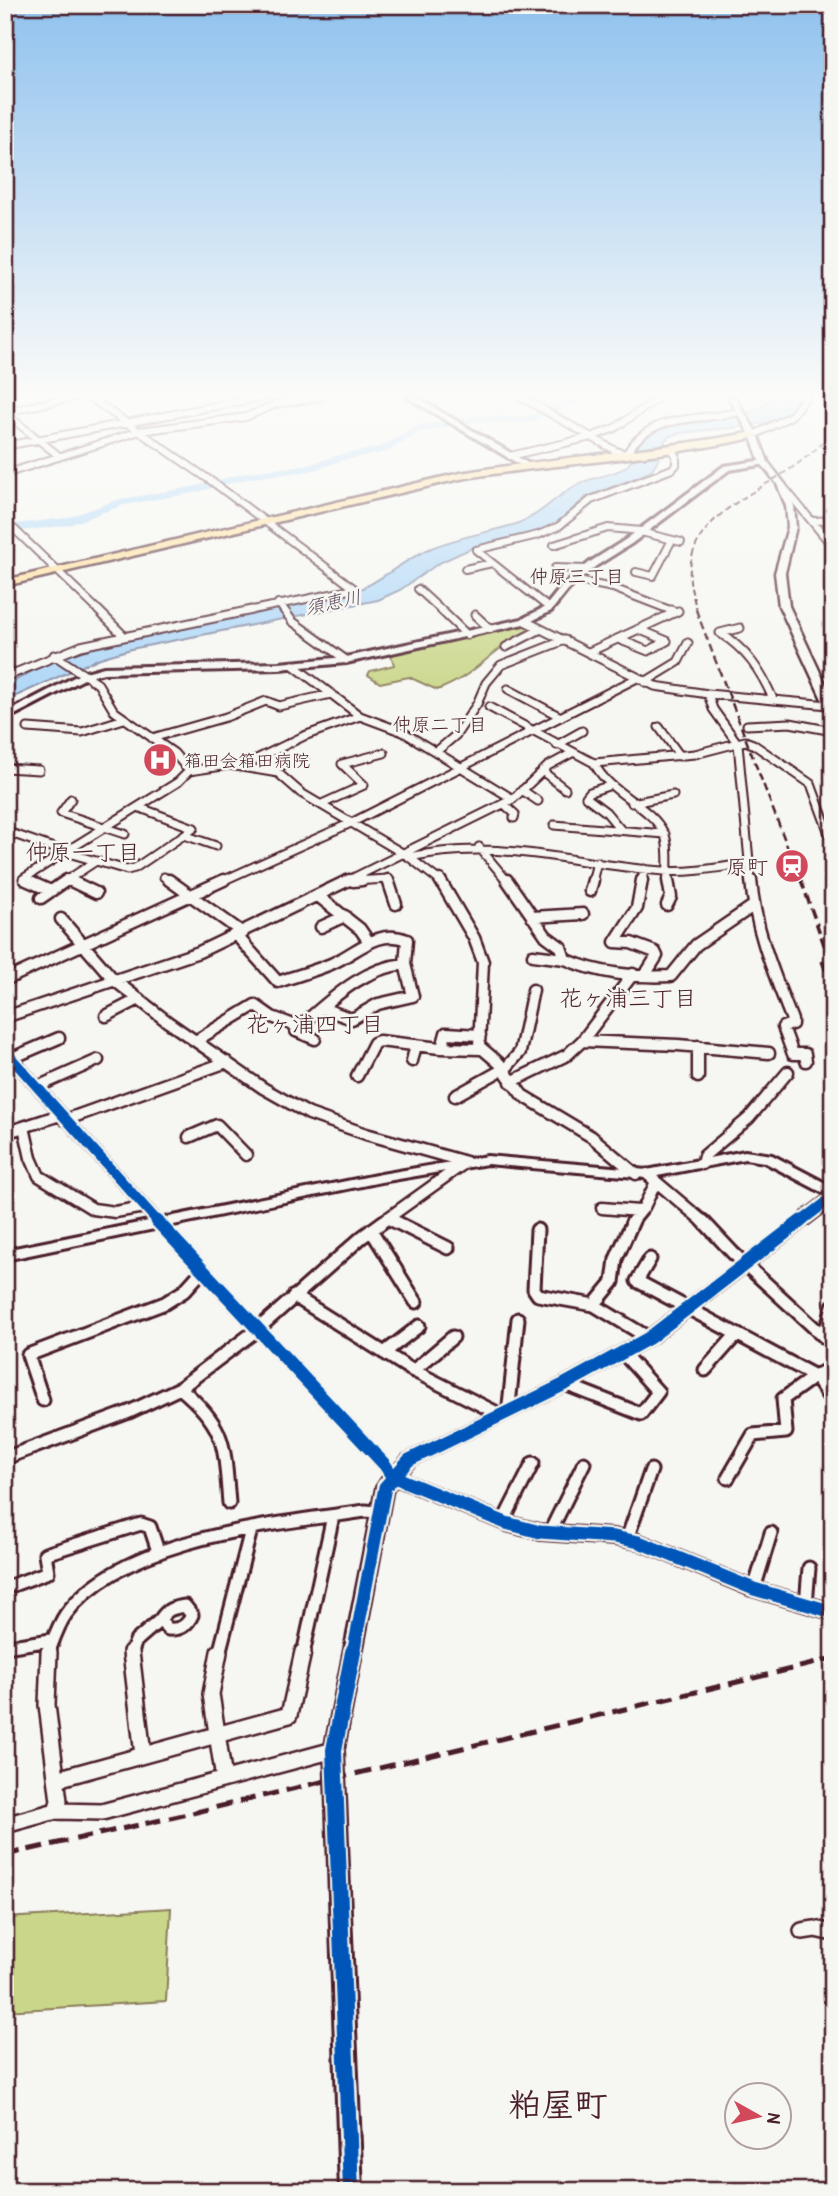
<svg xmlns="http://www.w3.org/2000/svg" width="838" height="2196" viewBox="0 0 838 2196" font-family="'Patrick Hand','Klee One',sans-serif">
<rect width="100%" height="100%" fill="#f6f6f2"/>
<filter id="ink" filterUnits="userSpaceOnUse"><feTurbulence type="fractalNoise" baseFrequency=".0143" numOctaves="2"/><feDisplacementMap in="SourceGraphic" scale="14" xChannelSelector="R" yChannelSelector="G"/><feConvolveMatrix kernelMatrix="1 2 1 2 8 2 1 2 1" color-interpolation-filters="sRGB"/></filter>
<g filter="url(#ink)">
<path fill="#cad78a" stroke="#8a7b5a" stroke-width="2" d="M525,624L535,630C522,636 508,642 497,651C475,668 464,680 437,690L409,677L380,683L368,675L370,671L394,665L391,655Z
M171,1908L166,2001L5,2011V1918Z"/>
<path fill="#add6f8" stroke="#858da6" stroke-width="2" d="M770,397L799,399C782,436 707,424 670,436L665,440L662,453H670L661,454L653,468L645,474L586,497L557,523L542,530L474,547L439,563L400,590L378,600L131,649L100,658L5,701V686L52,660L119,640L345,595C378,585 398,563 429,549C457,537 487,533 516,524C541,516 556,495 579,484C593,477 610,476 624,468C639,459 634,437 651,431C678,420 758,424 770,397Z"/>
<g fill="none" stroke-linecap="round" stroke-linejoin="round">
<path fill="#add6f8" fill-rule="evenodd" d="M581,397H602L565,407L528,423L476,422L420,432L387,452L344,460L311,471L250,478L193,493L123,505L69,525L5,533V525L67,518L117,500L192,487L249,472L309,465L338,455L380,447L417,426L476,416L526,417L558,403Z"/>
<g stroke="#4a1f2b" stroke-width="10">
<path id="minor-far4" d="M89,397L214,483L355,589L243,612
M521,397L616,451L626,454C652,411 696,422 739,412
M5,412L74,397
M5,413L59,456
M754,435L791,416L806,397
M5,446L264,397
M510,456L591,437L615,428L660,397
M5,474L140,431L246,417L276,404L322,397
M781,484L833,547
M814,521L833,520
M5,524L14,529L100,612
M641,532L681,542
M554,545L608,528L642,531
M555,568L587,569
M465,569L492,563
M636,572L653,576L672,540
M573,580L613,588L675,612
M418,589L443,612
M278,603L285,612
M549,608L476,550L538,535L559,526L591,500L672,469L676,465V455L671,449
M675,612L678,611"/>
</g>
<g stroke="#4a1f2b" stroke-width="11">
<path id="minor-far3" d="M98,610L124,636
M284,610L292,621L346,660
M441,610L467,635
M671,610L675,612
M475,615L490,629
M525,621L655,686L708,694L829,705
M740,628L720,633C746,649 761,671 773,699
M618,639L648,651L667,641L638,629
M506,647L541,629
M589,652L678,611
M54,655L98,684L114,711L174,753L189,771
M293,665L360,716L403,732L513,799
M5,677L81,646L252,610
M645,682L678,662L688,643
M508,689L561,717
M708,694L713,709L738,744L751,882
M489,707L594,763L695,754L745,741L753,744L811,784L833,844
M747,725L790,723L833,731
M659,727L680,756
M28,728L82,732L124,719
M152,738L226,717L266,701L279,706L331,694
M557,745L582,731
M437,751L456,735L477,704L486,683L501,665L565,640
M594,763C610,795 649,804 664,833C670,845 667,868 668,882
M242,766L304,736L360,716
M5,768L39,770
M265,770L304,759
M542,771L565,789
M608,786L590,792L586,797L606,812L621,830
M522,790L538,801
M71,799L61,813L125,834
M632,803L673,795
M322,804L364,785L342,764L384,753
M504,804L515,814L514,818
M138,807L194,828
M554,825L665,834
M5,831L65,852L178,782L189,771L229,765L278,773L301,793L409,857L441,882
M184,835L216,846
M479,847L508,882
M409,857C504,837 572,865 664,871C692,873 721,867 749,863
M164,877L171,882
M68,880L73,882
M353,881L388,879L389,882
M31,882L23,879L65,852L127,870L135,868L194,828
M64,882L96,861
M220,882L353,822L637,678
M345,882L513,799L548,766L572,753
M592,882L597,862
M642,882L644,869"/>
</g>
<g stroke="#4a1f2b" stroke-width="15">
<path id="minor-far2" d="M26,880L51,891
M69,880L96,893
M169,880L243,933
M388,880L396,904
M440,880L474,938L483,962L479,1046L499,1063L522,1095L592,1137L636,1174
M507,880L546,936L561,947L565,959C596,973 637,978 671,976L696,945L753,906
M642,880L637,908L615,942L631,943L655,952L657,956L645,975
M751,880C755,930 774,974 792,1020V1024L783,1027L793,1054H805L806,1061
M353,881L362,880
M590,891L593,880
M318,896L360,929L369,942
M41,898L67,880
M667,905L671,897L668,880
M532,917L583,914
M61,919L114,980L168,1022L263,1088L309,1114L366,1134L466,1162
M321,927L345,916
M237,936L278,982C296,976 314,971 331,964C357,953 377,928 407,940L405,964L413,996L378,1004L352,1019L322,1008
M533,955L565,959
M5,980L224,880
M106,1016L139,999
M5,1017L199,952L349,880
M299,1027C331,1000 362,968 405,964
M197,1040L255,1005L272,1017L299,1027L296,1031L315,1039
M582,1041L678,1045L769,1053
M698,1046V1077
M442,1048L446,1033L480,1035
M5,1051L159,1223
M12,1058L59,1038
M412,1061L416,1045
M357,1076L374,1043L379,1041L440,1048L481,1049
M511,1082L567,1055L582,1041L633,974
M37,1087L98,1060
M455,1096L507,1067L520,1052L533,990
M65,1120L227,1062
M24,1127L31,1158L39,1176L93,1209L115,1212L144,1207
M5,1133L60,1115
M189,1137L217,1125L246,1155
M702,1164L704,1156L749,1118L788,1072
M647,1174L705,1223
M602,1208L639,1211
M387,1218L397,1223
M381,1223L466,1162
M631,1223L644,1207L655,1184"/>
</g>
<g stroke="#4a1f2b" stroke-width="17">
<path id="minor-far1" d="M157,1221L385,1465L392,1476
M394,1221L448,1248
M703,1221L733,1253L833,1345
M371,1230L416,1302
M537,1230L534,1289L538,1295L594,1305L649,1338
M650,1259L637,1281L815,1376L833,1403
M294,1296L410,1369L501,1415
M594,1305L613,1282L616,1259L633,1221
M819,1333L827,1327L833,1306
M384,1353L419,1326
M705,1370L736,1335
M413,1371L453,1337
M565,1384L641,1414L658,1392L623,1353
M180,1388C227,1427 224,1445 229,1503
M43,1400L28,1355L165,1303L184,1291L203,1270
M513,1409L509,1405L518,1319
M5,1458L129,1412L180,1388L258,1329L362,1237L384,1221
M728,1478L753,1435L786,1432L783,1399L815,1376L833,1367
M503,1522L533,1463
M550,1532L584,1463
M627,1539L651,1470
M5,1588L48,1572L45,1554L141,1524L150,1527L158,1551
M754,1589L771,1533
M806,1605L809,1568
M185,1606L192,1615C187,1626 180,1630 168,1629L160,1620C167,1609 172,1608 185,1606Z
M5,1647L51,1640
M48,1654C53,1641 58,1625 66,1614C122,1537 277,1524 365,1511L379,1512
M131,1654L136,1641L160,1620
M219,1654L251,1530
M303,1654L333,1516"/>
</g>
<g stroke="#4a1f2b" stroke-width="20">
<path id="minor" d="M49,1652L47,1705L59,1801L56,1811
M131,1652L143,1755
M219,1652L211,1694L224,1779
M57,1779L289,1715L303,1652
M5,1825L56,1811L102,1812L334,1750
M802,1931L815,1929L833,1933"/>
</g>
<g stroke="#4a1f2b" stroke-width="6">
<path id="tertiary" d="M407,397H416L531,465L524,467Z
M764,460H767V464L729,470L631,544L596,566L568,590L551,611L528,623L346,663L279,669L104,673L88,677L5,720V713L82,673L104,667L279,663L346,657L522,619L545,607L562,586L590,562L625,540L724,466Z
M745,1151L772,1155L833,1187V1204L654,1342L570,1388L414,1464L405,1475L508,1517L540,1525L614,1530L639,1535L756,1583L833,1605V1619L748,1594L637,1548L614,1544L540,1539L506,1530L397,1485L392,1489L343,1750L362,2191H340L325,1750L377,1487L387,1472L391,1470L404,1456L560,1380L644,1334L827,1195L764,1162L745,1159L647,1178L487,1164L381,1182L5,1260V1250L381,1174L487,1156L647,1170Z"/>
</g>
<g stroke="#4a1f2b" stroke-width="5">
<path id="secondary" d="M728,397H735L758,435L768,462L785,484L794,506L796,527L785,573L789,606L833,700V715L828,712L779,606L775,573L788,527L786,506L777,484L760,462L750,435Z"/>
</g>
<g stroke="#4a1f2b" stroke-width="5">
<path id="primary" d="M754,432L757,433V437C660,459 558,463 460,479L5,586V580L460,473C558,457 657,450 754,432Z"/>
</g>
<use href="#minor-far4" stroke="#f6f6f2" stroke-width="6"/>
<use href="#minor-far3" stroke="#f6f6f2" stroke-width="7"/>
<use href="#minor-far2" stroke="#f6f6f2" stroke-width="10"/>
<use href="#minor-far1" stroke="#f6f6f2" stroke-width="11"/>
<use href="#minor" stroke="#f6f6f2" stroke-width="15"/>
<use href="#tertiary" fill="#f6f6f2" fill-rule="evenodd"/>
<use href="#secondary" fill="#f6f6f2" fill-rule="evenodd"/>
<use href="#primary" fill="#ffdd96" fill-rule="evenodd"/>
<path stroke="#4a1f2b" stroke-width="2" stroke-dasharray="6 3.5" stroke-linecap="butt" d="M697,612C695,602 691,591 690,581C685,516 758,494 800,462C813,452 826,442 833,427"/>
<path stroke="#4a1f2b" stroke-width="2.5" stroke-dasharray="8 4.5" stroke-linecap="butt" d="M696,610L801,882"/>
<path stroke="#4a1f2b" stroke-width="3.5" stroke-dasharray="10 5" stroke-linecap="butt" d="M801,880L833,970
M822,961L833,989"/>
<path stroke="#4a1f2b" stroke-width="5" stroke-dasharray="16 8" stroke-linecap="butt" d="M5,1855L188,1814L833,1659"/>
<g stroke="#f6f6f2" stroke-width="15">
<path id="cycleway-far2" d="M5,1051L159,1223
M799,1223L833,1197"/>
</g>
<g stroke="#f6f6f2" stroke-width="18">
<path id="cycleway-far1" d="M157,1221L385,1465L392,1476L506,1523L540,1532L614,1537L639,1542L754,1589L833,1612
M353,1654L385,1487L409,1460L565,1384L649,1338L801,1221"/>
</g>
<g stroke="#f6f6f2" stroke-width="20">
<path id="cycleway" d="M351,2191L334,1750L353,1652"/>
</g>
<use href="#cycleway-far2" stroke="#0057b8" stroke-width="10"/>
<use href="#cycleway-far1" stroke="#0057b8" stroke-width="13"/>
<use href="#cycleway" stroke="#0057b8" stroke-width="16"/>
</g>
</g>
<linearGradient id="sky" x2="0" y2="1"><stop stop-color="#90c2ee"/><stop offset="0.56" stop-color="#fbfbf9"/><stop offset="1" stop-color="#fbfbf9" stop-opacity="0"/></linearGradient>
<rect width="838" height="705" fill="url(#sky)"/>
<defs>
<g id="hospital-disc" transform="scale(1.75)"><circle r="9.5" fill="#d1495b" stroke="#f6f6f2"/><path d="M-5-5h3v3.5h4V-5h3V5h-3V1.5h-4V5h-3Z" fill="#fff"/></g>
<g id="station-disc" transform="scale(1.75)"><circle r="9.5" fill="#d1495b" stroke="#f6f6f2"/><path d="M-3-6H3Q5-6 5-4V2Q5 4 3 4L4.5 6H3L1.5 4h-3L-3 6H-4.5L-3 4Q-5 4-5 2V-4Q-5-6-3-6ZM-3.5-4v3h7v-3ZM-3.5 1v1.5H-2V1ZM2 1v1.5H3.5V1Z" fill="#fff"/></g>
</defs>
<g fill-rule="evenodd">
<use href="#hospital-disc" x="160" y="760"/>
<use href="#station-disc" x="792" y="866"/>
</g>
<g text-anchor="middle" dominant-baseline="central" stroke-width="5" stroke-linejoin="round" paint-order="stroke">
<g font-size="18" fill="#4a1f2b" stroke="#f6f6f2" text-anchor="start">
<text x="184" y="760">箱田会箱田病院</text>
</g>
<g font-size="19" fill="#4a1f2b" stroke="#f6f6f2">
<text x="577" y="576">仲原三丁目</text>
<text x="440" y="724">仲原二丁目</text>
</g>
<g font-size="19" font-style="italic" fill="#634d5e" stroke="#f6f6f2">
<text transform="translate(333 602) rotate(-12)">須恵川</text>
</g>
<g font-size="21" fill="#4a1f2b" stroke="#f6f6f2" text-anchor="end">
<text x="768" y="866">原町</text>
</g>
<g font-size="23" fill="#4a1f2b" stroke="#f6f6f2">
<text x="83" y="851">仲原一丁目</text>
<text x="628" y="997">花ヶ浦三丁目</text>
<text x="315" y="1023">花ヶ浦四丁目</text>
</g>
<g font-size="33" font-weight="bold" fill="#4a1f2b" stroke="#f6f6f2">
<text x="558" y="2104">粕屋町</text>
</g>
</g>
<rect width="838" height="2196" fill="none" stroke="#f6f6f2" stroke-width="28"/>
<rect x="14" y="14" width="810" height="2168" fill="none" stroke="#4a1f2b" stroke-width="2.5" filter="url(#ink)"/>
<g transform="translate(758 2116) rotate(98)"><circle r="33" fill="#f6f6f2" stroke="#b1a0a2" stroke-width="2"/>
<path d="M0-5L12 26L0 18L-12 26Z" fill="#d1495b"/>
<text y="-10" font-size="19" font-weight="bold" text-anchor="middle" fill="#4a1f2b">N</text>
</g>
</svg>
